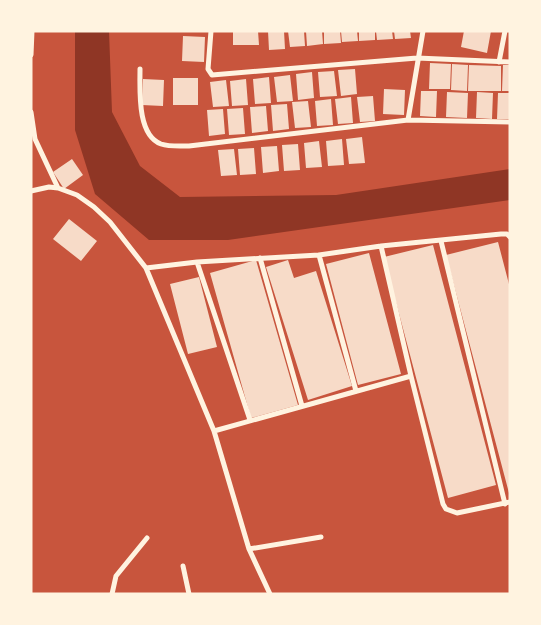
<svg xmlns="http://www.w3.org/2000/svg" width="541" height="625" viewBox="0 0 541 625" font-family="'Zilla Slab',serif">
<rect width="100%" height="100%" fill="#c8553d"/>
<path fill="#8f3625" d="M75,31H109L112,112L140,166L180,197L336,195L510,169V200L228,240H149L95,194L75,130Z"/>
<path fill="#f7dbc8" d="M233,31H258L259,45H233Z
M268,31H284L285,49L269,50Z
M288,31H304L305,46L290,47Z
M306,31H322L323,44L307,46Z
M324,31H340L341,43L324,44Z
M341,31H357L358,41L342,42Z
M359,31H375V40L359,41Z
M376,31H392L393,39L377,40Z
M394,31H410L411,38L395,39Z
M464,31H491L487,53L461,47Z
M183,36L205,37L204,62L182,61Z
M430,63L451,64L450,89H429Z
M452,64L468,65L467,91L451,90Z
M469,65L501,66V91H468Z
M503,65H510V91H502Z
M355,69L357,94L341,96L338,70Z
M334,71L337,96L320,97L318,72Z
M312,72L314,98L298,100L296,74Z
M290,75L293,101L277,102L274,77Z
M269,77L271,103L255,104L253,79Z
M173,78H198V105H173Z
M143,79L164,80L163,106L142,105Z
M246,79L248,105L232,106L230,81Z
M226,80L229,106L213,107L210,82Z
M384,89L405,90L404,115L383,114Z
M421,91H437L436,117L420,116Z
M447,92L468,93L467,118L446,117Z
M477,92L493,93L492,119L476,118Z
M498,93H510V119H497Z
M373,96L375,121L360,122L357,97Z
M351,97L353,123L338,124L335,99Z
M331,99L333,125L317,126L315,101Z
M308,101L311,127L295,128L292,102Z
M287,104L289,129L273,131L271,105Z
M266,106L268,131L252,133L250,107Z
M243,108L245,134L229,135L227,109Z
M223,109L225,134L209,136L207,110Z
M362,137L365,163L349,164L346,139Z
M342,139L344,165L328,166L326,141Z
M319,141L322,167L306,168L304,143Z
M298,144L300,170L284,171L282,145Z
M277,146L279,171L263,173L261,147Z
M254,148L256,174L240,175L238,149Z
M234,149L237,175L221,176L218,150Z
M72,159L83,175L64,189L53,172Z
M69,219L97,241L81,261L53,239Z
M498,242L510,288L509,493L446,255Z
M433,245L496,485L448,498L384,257Z
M369,253L401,374L358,385L326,264Z
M256,260L298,405L251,418L210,273Z
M288,260L294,278L316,271L352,386L308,400L266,267Z
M199,277L217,347L188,354L170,284Z"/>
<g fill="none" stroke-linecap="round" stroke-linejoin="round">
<path stroke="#fff3e0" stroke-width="5" d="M211,31L208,69L212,75L417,58L510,62
M31,55L32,31
M499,62L505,31
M140,69C140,91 137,135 161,144C170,147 180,146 189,146L408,120L510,122
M31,112L35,139L58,188
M408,120L423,31
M31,191L49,187L58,188L77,195L94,207L110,222L146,268L214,431L249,549L270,594
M441,241L505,504
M381,246L411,376L443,504L446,509L457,513L510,502
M319,255L356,391
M260,258L302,406
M197,262L250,420
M146,268L197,262L319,255L381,246L501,234H507L510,237
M214,431L411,376
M249,549L321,537
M183,566L189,594
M112,594L116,576L147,538"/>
</g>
<rect width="541" height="625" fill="none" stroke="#fff3e0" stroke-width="65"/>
</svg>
